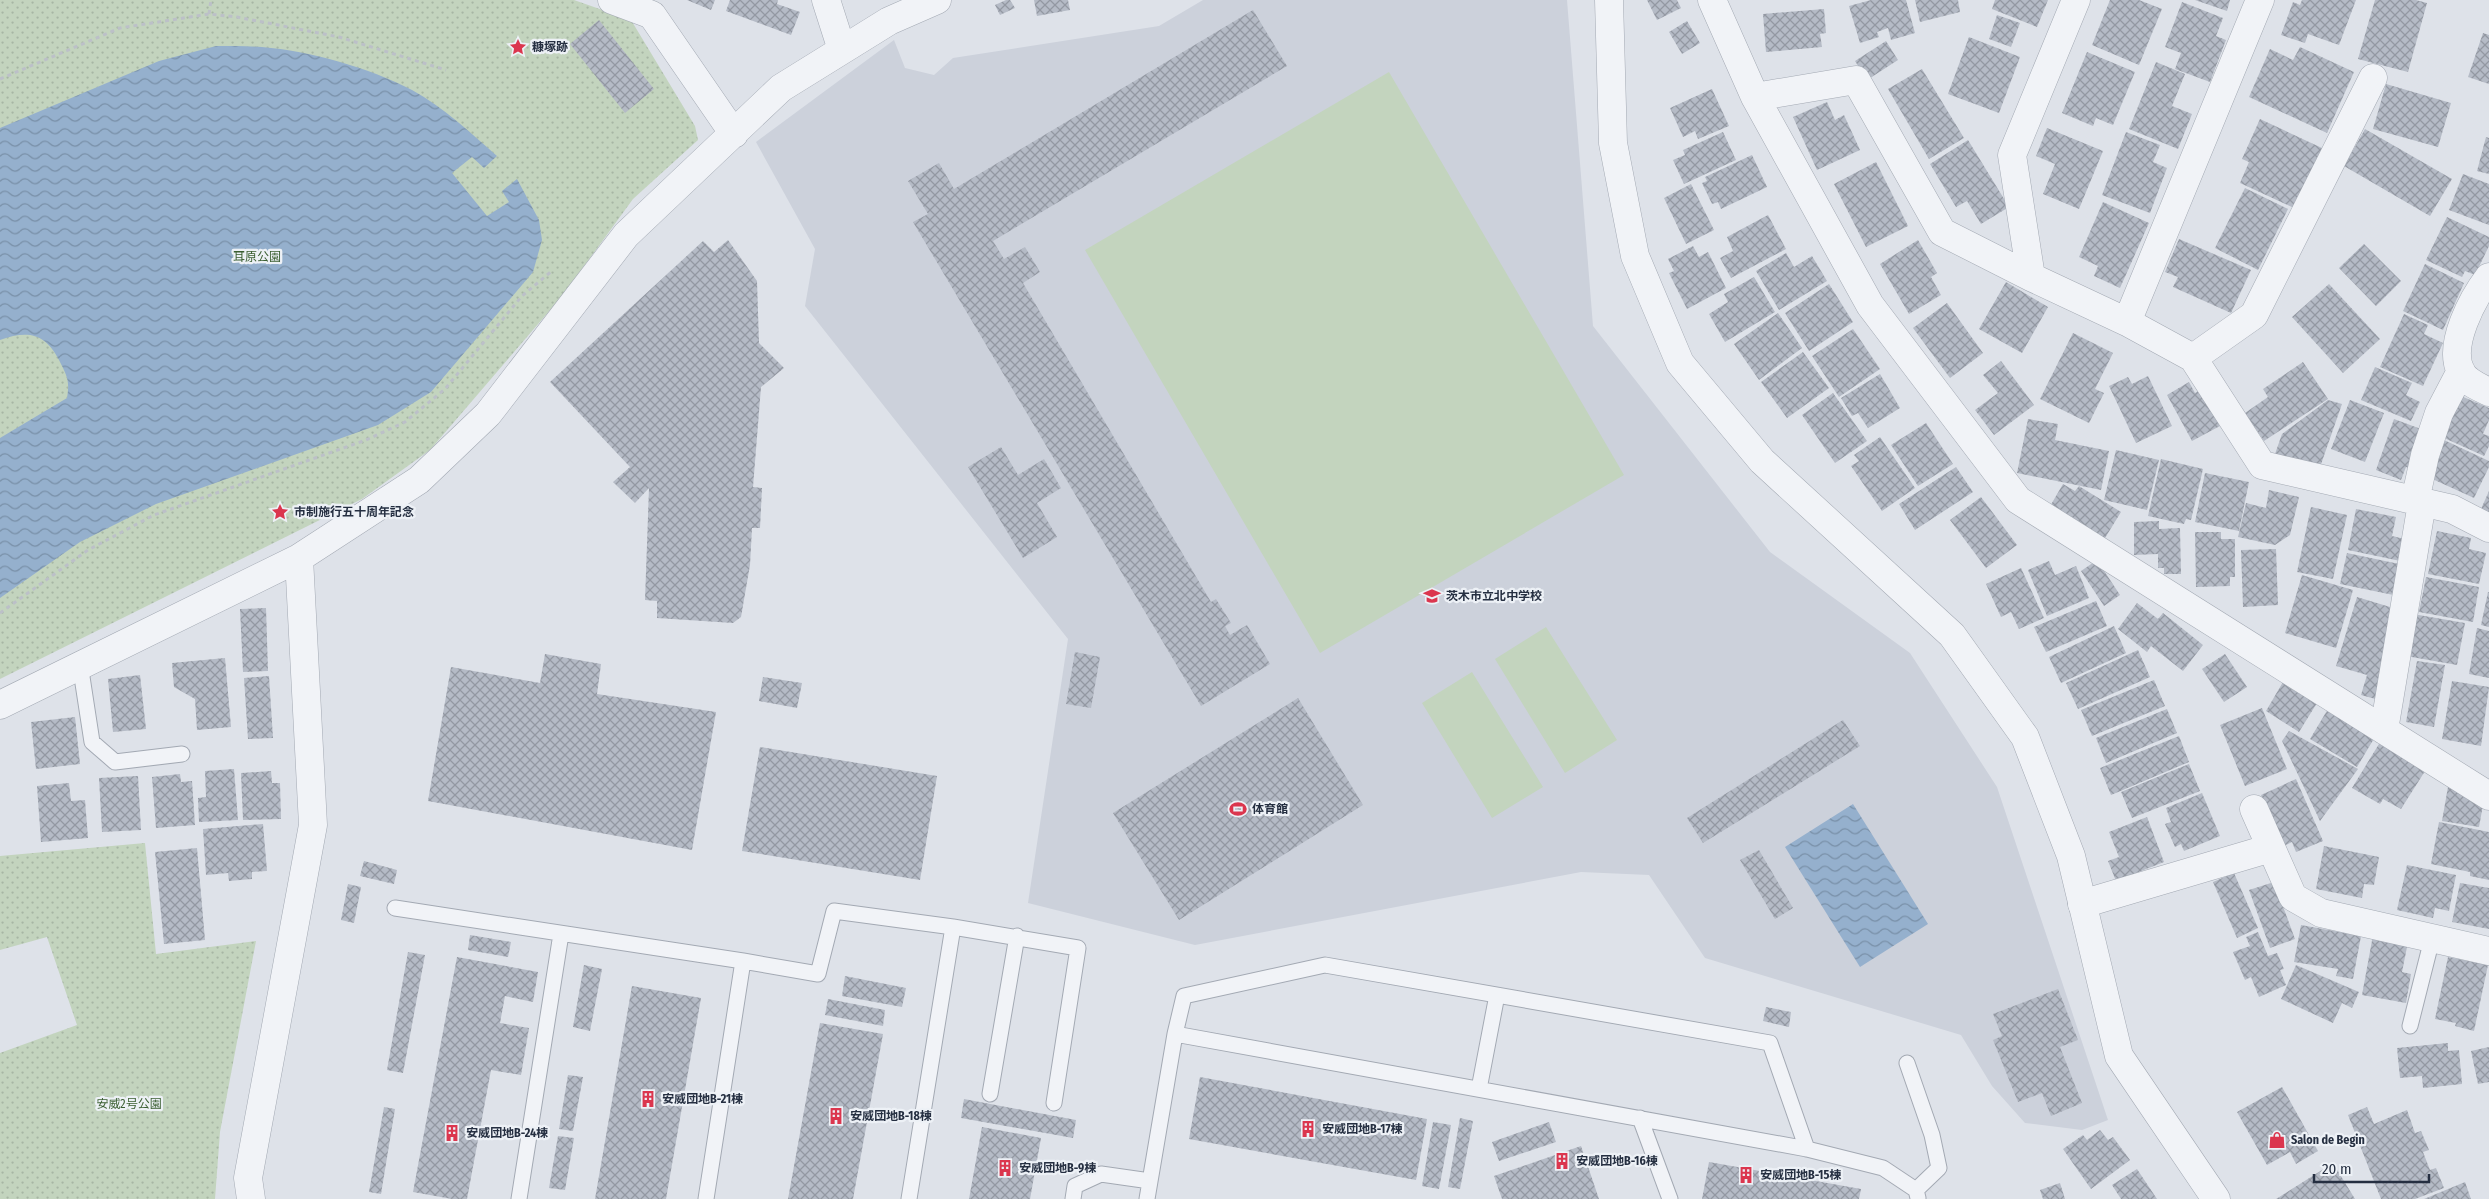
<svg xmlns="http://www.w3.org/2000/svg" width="2489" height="1199" viewBox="0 0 2489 1199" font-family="'Fira Sans Condensed','Noto Sans JP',sans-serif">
<defs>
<pattern id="park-dots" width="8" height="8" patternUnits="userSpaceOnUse" patternTransform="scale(1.25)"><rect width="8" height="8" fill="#c3d4be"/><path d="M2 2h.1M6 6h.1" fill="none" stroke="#a7b6a4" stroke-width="1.8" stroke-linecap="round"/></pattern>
<pattern id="water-waves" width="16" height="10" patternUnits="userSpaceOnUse" patternTransform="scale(1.25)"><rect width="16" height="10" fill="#95b0cd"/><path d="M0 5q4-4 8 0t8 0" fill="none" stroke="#7990a8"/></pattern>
<pattern id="building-cross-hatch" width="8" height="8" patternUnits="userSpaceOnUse" patternTransform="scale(1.25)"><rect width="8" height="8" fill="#b5bbc6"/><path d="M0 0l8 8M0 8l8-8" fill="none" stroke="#9398a2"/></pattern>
</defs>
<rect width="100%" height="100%" fill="#dee2e9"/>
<path fill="#ccd1db" d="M1203,0H1567L1593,326L1770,552L1910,653L1997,787L2108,1120L2082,1130L2025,1123L1992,1086L1961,1035L1705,958L1649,875L1581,872L1195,945L1028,903L1068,639L805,306L815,249L756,142L894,40L905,68L934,75L953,58L1159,26Z"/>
<path fill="url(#park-dots)" d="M0,0H574L631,20L695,126L698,140L633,199L563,295L430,450L362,499L0,679Z
M145,843L156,954L256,941L220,1132L215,1199H0V1053L77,1025L47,937L0,950V856Z"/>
<path fill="#c3d4be" d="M1389,72L1624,475L1320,653L1085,250Z
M1546,627L1617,740L1565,773L1495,659Z
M1472,672L1543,787L1492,818L1422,703Z"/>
<path fill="url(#water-waves)" d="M216,46C231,46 247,46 262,47C310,51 370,68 412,90C443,107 471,133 497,156L484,168L472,157L452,173L487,216L509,202L502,191L517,179L539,220L542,240L533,272L431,392L378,425L156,504L80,542L0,598V438L67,398C70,380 67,376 59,360C45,333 28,330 0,340V128L159,61Z
M1853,804L1928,924L1860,967L1785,847Z"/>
<path fill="url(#building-cross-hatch)" d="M687,0H715L711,10Z
M730,0H778L777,4L800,12L791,35L726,11Z
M1006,0H1010L1015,8L1000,15L995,5Z
M1034,0H1068L1070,10L1037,16Z
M1647,0H1677L1681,8L1657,20Z
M1871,0H1906L1915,33L1891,40L1888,28L1877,32L1879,37L1860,43L1849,6Z
M1915,0H1958L1960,12L1920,22Z
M1995,0H2048L2037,27L1992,9Z
M2110,0H2139L2162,9L2139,65L2092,45Z
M2195,0H2230L2227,11Z
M2302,0H2356L2339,45L2308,34L2305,43L2281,35L2293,2L2300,5Z
M2375,0H2416L2427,3L2408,72L2358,59Z
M2182,2L2223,18L2216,36L2226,40L2210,82L2175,69L2181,53L2165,47Z
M1824,9L1826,33L1820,34L1822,47L1766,52L1763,14Z
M1253,10L1287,66L993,241L1004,259L1025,247L1040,272L1023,283L1211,602L1216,599L1231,623L1225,626L1230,635L1247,625L1270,664L1201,706L913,222L928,214L908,181L939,163L954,189Z
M1997,15L2020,23L2011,47L1989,39Z
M599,20L654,89L625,113L570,44Z
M1687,21L1700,43L1682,54L1669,32Z
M2483,33L2489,35V84L2468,77Z
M1969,37L2020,57L1999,113L1948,94Z
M1886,41L1898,60L1867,80L1855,61Z
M2300,47L2354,72L2327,133L2249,97L2270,49L2293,60Z
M2087,52L2135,72L2113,125L2096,118L2093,126L2062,113Z
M2156,62L2185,74L2172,106L2192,114L2178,149L2129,129Z
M1922,69L1964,138L1929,159L1888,89Z
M2386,84L2451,103L2438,147L2373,129Z
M1712,89L1729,126L1698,139L1695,131L1683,137L1670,108Z
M1827,102L1835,120L1844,115L1860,150L1817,170L1793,117Z
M2260,119L2322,148L2294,208L2240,183L2249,162L2242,159Z
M2047,128L2103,151L2079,209L2043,194L2055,164L2036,156Z
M2365,129L2452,179L2430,216L2344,166Z
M1723,132L1736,160L1684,184L1673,160L1685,155L1683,150Z
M2126,132L2160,145L2153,162L2167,168L2150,213L2102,195Z
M2486,137L2489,138V174L2477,171Z
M1968,140L2009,207L1981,224L1967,201L1956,207L1930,164Z
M1752,155L1767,187L1721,209L1718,202L1712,204L1702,183L1707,181L1705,177Z
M1876,162L1908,226L1866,247L1834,184Z
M2463,174L2489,184V225L2449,210Z
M1691,184L1714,230L1686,244L1664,198Z
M2245,188L2288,209L2258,270L2215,248Z
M2103,202L2149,223L2120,288L2094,276L2098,266L2079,257Z
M1768,215L1786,249L1731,278L1720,258L1733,251L1727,237Z
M2447,217L2489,237V246L2475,275L2465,271L2462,277L2426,260Z
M2179,239L2251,270L2231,313L2173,287L2178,277L2165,272Z
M728,240L757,281L759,343L784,368L761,387L753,487L762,488L760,528H752L750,565L741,617L733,623L657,618V601L645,600L649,488L635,503L613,482L630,467L550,382L703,241L714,252Z
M1918,240L1937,273L1931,277L1941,295L1909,314L1880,264Z
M2364,244L2401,281L2376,306L2339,268Z
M1693,246L1699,257L1708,252L1726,288L1687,309L1669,273L1674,271L1668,259Z
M1786,253L1794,267L1812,256L1827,281L1779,310L1756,271Z
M2425,264L2464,283L2443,330L2403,311Z
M1754,277L1775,312L1725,342L1709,314L1728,302L1724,294Z
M2006,282L2048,307L2022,353L1979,329Z
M1829,284L1853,322L1809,351L1785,313Z
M2329,284L2380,339L2343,373L2292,317Z
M1947,303L1983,353L1950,378L1913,328Z
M1778,313L1802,348L1759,380L1734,344Z
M2404,314L2428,325L2424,334L2443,343L2423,386L2380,367Z
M1853,329L1880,369L1839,397L1812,356Z
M2073,333L2113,353L2095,389L2104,393L2089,423L2040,399Z
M1803,352L1829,388L1787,418L1761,382Z
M2001,361L2034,405L1994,435L1975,410L1998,393L1983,375Z
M2303,362L2328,399L2264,441L2245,413L2268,397L2263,389Z
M2375,367L2412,383L2406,395L2420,402L2411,421L2361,400Z
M1880,374L1900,408L1868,428L1858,413L1852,416L1841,398Z
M2148,376L2172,426L2136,443L2109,386L2128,377L2132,384Z
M2189,382L2195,393L2200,390L2220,426L2192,441L2167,395Z
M1833,393L1867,441L1835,463L1802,415Z
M2461,396L2489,408V420L2483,434L2489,436V446L2484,456L2442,437Z
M2328,400L2342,404L2319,470L2275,454L2282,434Z
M2350,400L2384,413L2365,462L2331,449Z
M2028,419L2058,424L2055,440L2109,451L2101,490L2017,473Z
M2394,419L2429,432L2415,470L2406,467L2401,480L2376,470Z
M1926,423L1953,464L1918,486L1891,445Z
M1880,437L1915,488L1882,511L1851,466L1859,461L1854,455Z
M2444,440L2489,461V467L2474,498L2428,477Z
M1001,447L1018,475L1044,459L1061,488L1037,503L1057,537L1023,558L968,467Z
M2116,450L2159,460L2147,510L2104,500Z
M2161,459L2203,469L2191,520L2186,519L2184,524L2148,516Z
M1956,467L1973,492L1915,530L1899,504Z
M2205,473L2249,482L2239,531L2195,522Z
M2063,484L2075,491L2079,486L2121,512L2105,538L2081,523L2079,527L2049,508Z
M2269,490L2299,497L2290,535L2275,545L2238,537L2246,503L2266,508Z
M2489,491V512L2481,509Z
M1981,497L2017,545L1986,568L1950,520Z
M2311,507L2347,515L2333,579L2297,572Z
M2356,509L2396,517L2392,536L2409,540L2405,562L2348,550Z
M2159,521V529L2180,528L2181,574H2164V568H2158V554L2134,555V522Z
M2437,531L2471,538L2469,549L2486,553L2479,584L2428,574Z
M2195,532H2221V539H2235V577H2230V586L2196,587Z
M2276,549L2278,605L2243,607L2241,550Z
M2347,553L2404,565L2403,597L2340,584Z
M2097,560L2120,595L2104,606L2081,571Z
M2049,561L2055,575L2076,566L2089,598L2047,616L2028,570Z
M2021,568L2044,618L2019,629L2011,612L2001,617L1986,584Z
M2302,575L2353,590L2336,648L2285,633Z
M2426,577L2479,587L2473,622L2419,612Z
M2488,592H2489V627L2481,625Z
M2357,597L2400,610L2379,700L2361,695L2367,675L2336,666Z
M2096,601L2107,626L2046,652L2034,627Z
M2137,603L2158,619L2163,613L2203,645L2183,671L2151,646L2147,652L2118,629Z
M266,608L268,671L243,672L240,609Z
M2413,614L2465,623L2457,665L2406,656Z
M2114,626L2126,653L2061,683L2049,657Z
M2477,628L2489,631V678L2469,674Z
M2138,650L2150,677L2078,709L2066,683Z
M1075,652L1100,657L1091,708L1066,704Z
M545,654L601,664L597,694L716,712L692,850L428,801L451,667L540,683Z
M2225,654L2247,687L2224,702L2202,669Z
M225,658L231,727L197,730L195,699L174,687L172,663Z
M2417,661L2445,665L2434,727L2406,722Z
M140,675L146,729L113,732L108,679Z
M269,676L273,738L248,739L244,678Z
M763,677L802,683L797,708L759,701Z
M2154,680L2165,706L2092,736L2081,710Z
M2452,681L2489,687L2481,746L2442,739Z
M2283,682L2317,703L2299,732L2266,711Z
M1298,698L1363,805L1179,920L1113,813Z
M2262,708L2287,769L2245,786L2220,725Z
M2167,709L2177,733L2106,763L2096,738Z
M2328,709L2375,737L2357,767L2310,739Z
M75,717L80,764L36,769L31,722Z
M1843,720L1860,746L1703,843L1687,818Z
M2289,731L2358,769L2320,821L2282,741Z
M2179,736L2189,762L2111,795L2100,768Z
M2382,739L2427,768L2401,809L2383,799L2380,804L2352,788Z
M760,747L937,776L920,880L742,851Z
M2189,764L2200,791L2132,818L2121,792Z
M234,769L238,820L199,822L198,798L206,797L205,771Z
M271,771L272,783H280L281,819L243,820L241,773Z
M180,774L181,782L192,781L195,825L156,828L152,777Z
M138,776L141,830L102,832L99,778Z
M2296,779L2323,841L2296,852L2292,842L2284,846L2261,795Z
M2449,781L2483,805L2479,827L2442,821Z
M69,783L71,801L85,800L88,838L41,842L37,786Z
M2202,793L2220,836L2184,851L2181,844L2175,847L2165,824L2171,822L2166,808Z
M2147,817L2164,862L2116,881L2108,861L2119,857L2109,832Z
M2439,822L2489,832V880L2470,876V872L2431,864Z
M263,824L267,871L252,872V879L229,881L228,873L206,875L203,829Z
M2324,846L2379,857L2374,885L2364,884L2362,898L2316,889Z
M197,848L205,940L164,944L155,852Z
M1759,850L1793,908L1775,919L1740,860Z
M364,861L397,870L394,884L360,876Z
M2407,865L2456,875L2449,911L2435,908L2433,918L2397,910Z
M2234,873L2258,928L2237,938L2213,882Z
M2274,882L2295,939L2270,948L2249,890Z
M2460,883L2489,888V929L2452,922Z
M348,884L361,887L354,923L341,920Z
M2301,925L2361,936L2353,979L2336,976L2338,969L2294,962Z
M2258,932L2268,956L2277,953L2284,969L2280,970L2286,985L2259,997L2251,977L2245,980L2233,952L2250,946L2246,937Z
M470,935L511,942L508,957L468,950Z
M2373,935L2408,942L2402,972L2411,974L2406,1003L2362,995Z
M408,952L425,955L403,1073L387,1070Z
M457,957L538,972L533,1002L505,996L500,1023L529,1028L521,1075L491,1070L467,1199H452L413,1192Z
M2448,957L2488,965L2474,1031L2455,1026L2456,1023L2435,1019Z
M584,965L602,969L590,1031L573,1027Z
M2296,965L2359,992L2352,1008L2342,1003L2333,1023L2281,999Z
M845,976L906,988L902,1007L842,996Z
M632,986L701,998L666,1199H595Z
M2058,989L2078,1040L2060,1047L2082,1103L2051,1116L2042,1093L2018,1102L1993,1040L2002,1036L1993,1014Z
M828,999L885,1010L883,1026L825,1015Z
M1766,1007L1791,1012L1789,1027L1763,1021Z
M820,1023L883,1034L853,1199H788Z
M2448,1043V1051L2459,1050L2462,1084L2423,1088L2422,1076L2400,1078L2397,1048Z
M2489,1047V1082L2478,1084L2471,1051Z
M568,1075L583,1077L573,1131L559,1129Z
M1200,1077L1427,1119L1416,1180L1189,1139Z
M2282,1087L2318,1151L2296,1164L2290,1152L2267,1165L2237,1112Z
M964,1099L1076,1120L1073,1138L961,1118Z
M384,1107L395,1109L381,1194L369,1192Z
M2367,1107L2374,1124L2407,1110L2415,1133L2421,1131L2429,1150L2423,1152L2430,1170L2436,1168L2444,1188L2415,1199H2381L2348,1115Z
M1460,1118L1473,1121L1460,1189L1448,1187Z
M1433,1122L1451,1125L1439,1189L1422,1186Z
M1549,1122L1556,1142L1499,1161L1492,1142Z
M982,1127L1041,1138L1030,1199H969Z
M2100,1130L2108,1140L2113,1137L2130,1160L2091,1189L2063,1149L2083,1135L2087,1140Z
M558,1136L574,1138L565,1190L549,1188Z
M1581,1146L1599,1199H1502L1494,1176Z
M1709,1162L1861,1189L1859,1199H1702Z
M2333,1163L2355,1199H2276Z
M2137,1169L2157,1199H2121L2112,1185Z
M2465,1182L2471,1199H2424Z
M2060,1183L2065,1199H2043L2040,1190Z"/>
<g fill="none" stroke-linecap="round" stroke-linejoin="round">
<g stroke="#a3a9b3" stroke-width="17">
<path id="service" d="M80,664L92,742L115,762L182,754
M395,908L743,961
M2410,1026L2432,939
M1175,1034L1184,996L1325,965L1770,1043L1807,1149
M1907,1063L1932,1135L1939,1168L1916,1190L1918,1198
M1479,1089L1497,995
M990,1094L1017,936
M1640,1118L1670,1199
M519,1199L561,934
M706,1199L743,961L818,974L834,911L953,927
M909,1199L953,927L1078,948L1054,1103
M1073,1199L1075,1186L1101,1174L1150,1181
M1147,1199L1175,1034L1807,1149L1883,1168L1916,1190"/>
</g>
<g stroke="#a3a9b3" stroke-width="29">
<path id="minor" d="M612,0L652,15L734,134
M826,0L842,50
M1712,0L1755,97L1870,305L2018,500L2489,796
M1755,97L1856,80L1942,232L2031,277L2127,322L2193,358L2262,465L2452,509L2489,528
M2031,277L2012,155L2076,0
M2489,277C2473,298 2447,345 2461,372C2466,382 2479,387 2489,392
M2127,322L2260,0
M2193,358L2254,315L2373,78
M2415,501L2425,455L2439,413L2461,371
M0,705L299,558L419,480L488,414L626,235L781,88L889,21L937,0
M2384,730L2422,503
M2254,809L2293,897L2321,913L2489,951
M2082,904L2271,848
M251,1199L248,1178L313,825L299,558"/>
</g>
<g stroke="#a3a9b3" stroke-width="29">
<path id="tertiary" d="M1609,0L1613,143L1635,256L1680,363L1762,461L1952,635L2025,737L2071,856L2119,1056L2216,1199"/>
</g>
<path stroke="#bcc0c8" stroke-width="3" stroke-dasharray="4 4" stroke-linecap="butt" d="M209,14L211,0
M0,79L120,28L209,14L237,17L339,37L446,70
M0,613L88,550L154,515L366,440L405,422L445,389L522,296L553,270"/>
<use href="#service" stroke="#f1f3f7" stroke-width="15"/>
<use href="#minor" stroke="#f1f3f7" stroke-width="28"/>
<use href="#tertiary" stroke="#f1f3f7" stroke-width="28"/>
</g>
<defs>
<g id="sight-bare" transform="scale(1.35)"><path d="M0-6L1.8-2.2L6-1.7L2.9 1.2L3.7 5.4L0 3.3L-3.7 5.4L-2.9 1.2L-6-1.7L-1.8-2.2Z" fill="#db364e" stroke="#edf1f6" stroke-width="2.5" paint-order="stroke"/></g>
<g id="school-bare" transform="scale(1.35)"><path d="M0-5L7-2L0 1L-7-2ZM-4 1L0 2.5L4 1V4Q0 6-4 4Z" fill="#db364e" stroke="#edf1f6" stroke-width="2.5" paint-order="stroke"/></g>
<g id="stadium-bare" transform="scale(1.35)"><path d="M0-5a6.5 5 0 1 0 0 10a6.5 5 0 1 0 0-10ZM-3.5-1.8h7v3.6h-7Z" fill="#db364e" stroke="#edf1f6" stroke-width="2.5" paint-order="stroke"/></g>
<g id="building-bare" transform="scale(1.35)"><path d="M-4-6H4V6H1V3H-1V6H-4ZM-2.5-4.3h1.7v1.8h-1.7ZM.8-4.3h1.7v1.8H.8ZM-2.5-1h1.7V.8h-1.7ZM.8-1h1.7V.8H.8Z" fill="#db364e" stroke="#edf1f6" stroke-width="2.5" paint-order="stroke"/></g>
<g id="shop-bare" transform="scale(1.35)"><path d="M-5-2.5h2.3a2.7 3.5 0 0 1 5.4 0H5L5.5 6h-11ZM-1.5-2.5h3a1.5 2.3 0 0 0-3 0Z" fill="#db364e" stroke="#edf1f6" stroke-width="2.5" paint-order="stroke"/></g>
</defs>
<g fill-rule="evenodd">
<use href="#sight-bare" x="518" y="47"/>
<use href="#sight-bare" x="280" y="512"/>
<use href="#school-bare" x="1432" y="596"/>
<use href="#stadium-bare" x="1238" y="809"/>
<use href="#building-bare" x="648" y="1099"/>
<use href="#building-bare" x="836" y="1116"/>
<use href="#building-bare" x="1308" y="1129"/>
<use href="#building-bare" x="452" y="1133"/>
<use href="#shop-bare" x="2277" y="1140"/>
<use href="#building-bare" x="1562" y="1161"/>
<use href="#building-bare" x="1005" y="1168"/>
<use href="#building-bare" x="1746" y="1175"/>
</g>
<g text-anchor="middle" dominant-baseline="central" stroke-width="4.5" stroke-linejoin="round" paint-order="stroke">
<g font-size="12" font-weight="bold" fill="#252f41" stroke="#edf1f6" text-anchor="start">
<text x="532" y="47">糠塚跡</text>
<text x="294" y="512">市制施行五十周年記念</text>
<text x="1446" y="596">茨木市立北中学校</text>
<text x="1252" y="809">体育館</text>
<text x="662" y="1099">安威団地B-21棟</text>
<text x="850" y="1116">安威団地B-18棟</text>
<text x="1322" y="1129">安威団地B-17棟</text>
<text x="466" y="1133">安威団地B-24棟</text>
<text x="2291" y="1140">Salon de Begin</text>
<text x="1576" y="1161">安威団地B-16棟</text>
<text x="1019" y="1168">安威団地B-9棟</text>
<text x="1760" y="1175">安威団地B-15棟</text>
</g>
<g font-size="12" fill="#3a5e31" stroke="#edf1f6">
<text x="257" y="257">耳原公園</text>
<text x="129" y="1104">安威2号公園</text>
</g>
</g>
<path d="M2314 1174v8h115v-8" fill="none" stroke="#252f41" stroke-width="2.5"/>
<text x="2322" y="1174" font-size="15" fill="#252f41" stroke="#edf1f6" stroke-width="4" paint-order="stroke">20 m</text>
</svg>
